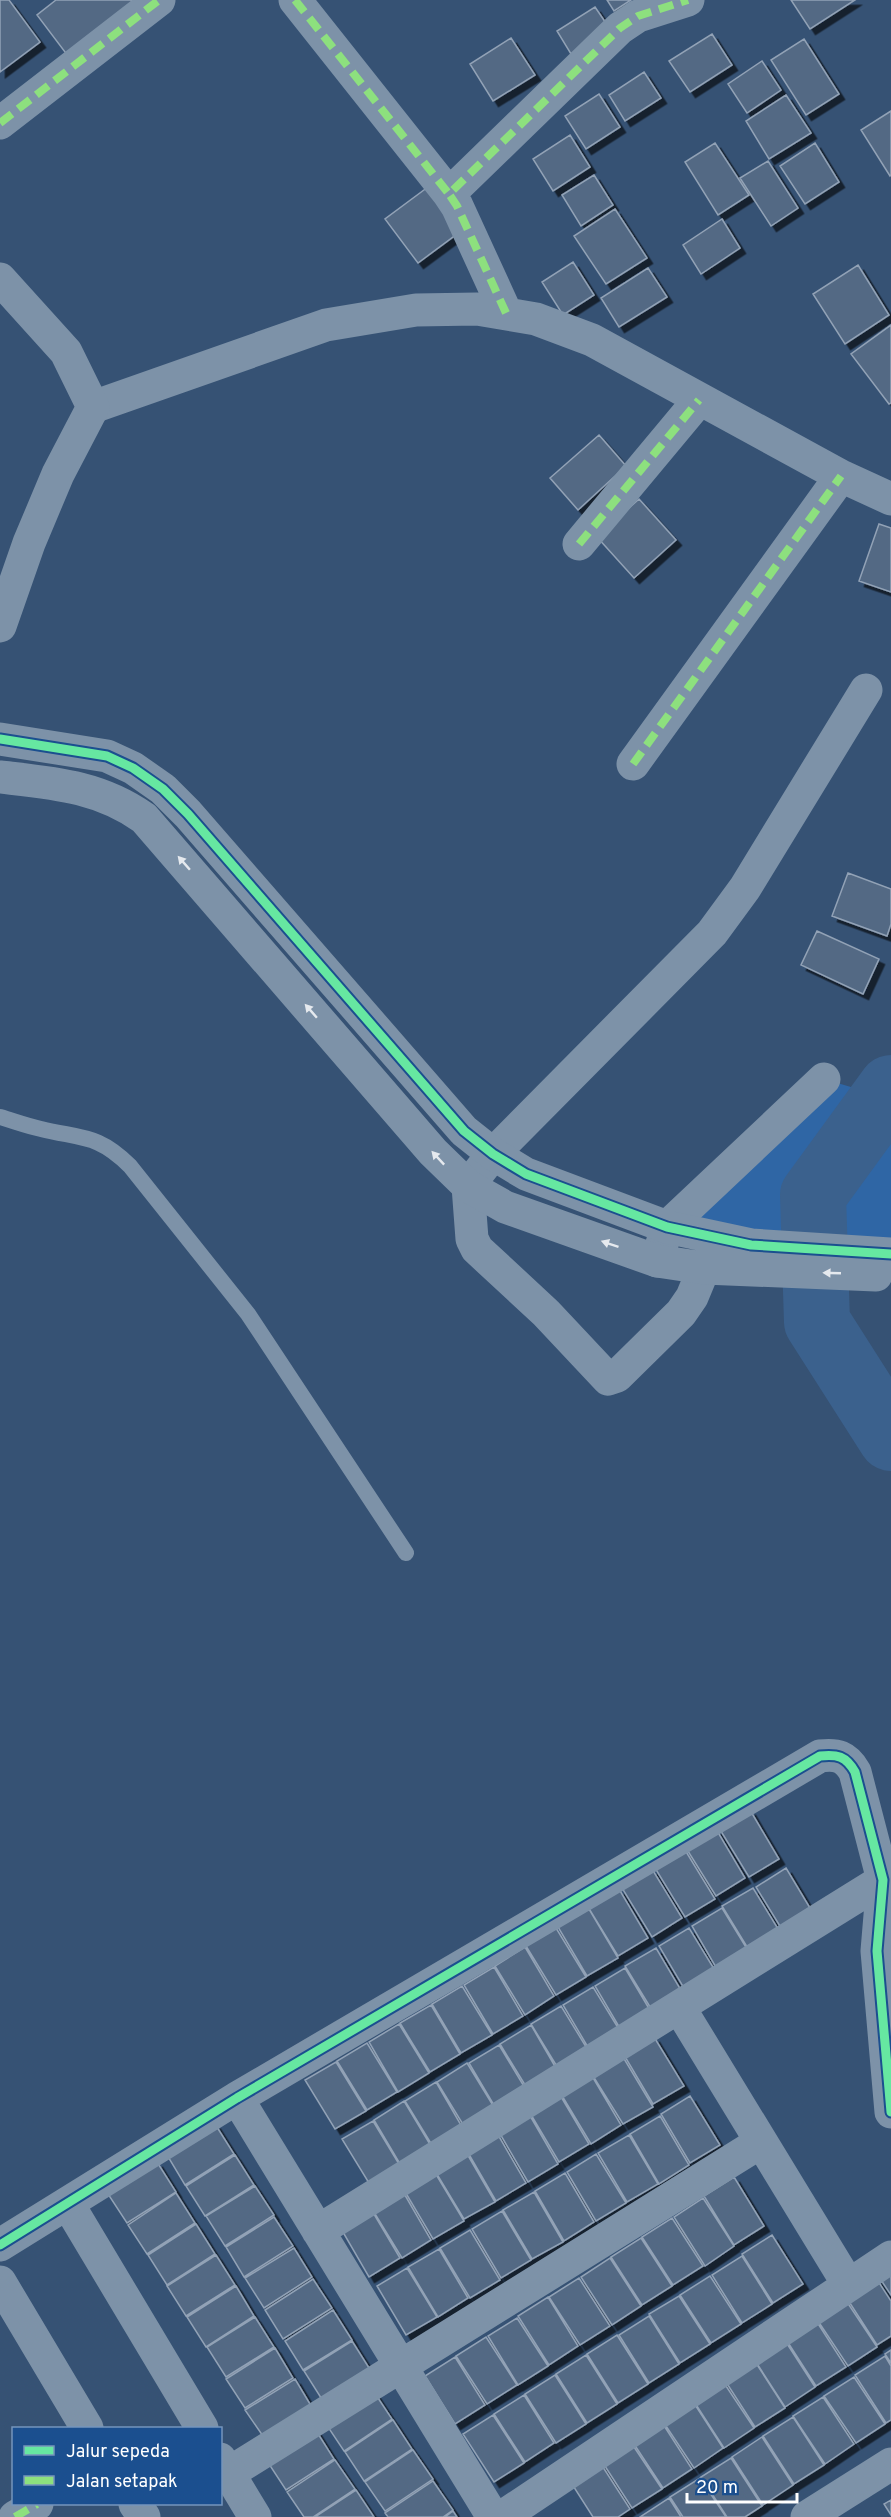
<svg xmlns="http://www.w3.org/2000/svg" width="891" height="2517" viewBox="0 0 891 2517" font-family="Overpass,sans-serif">
<defs>
<filter id="shadow"><feDropShadow dx="5.5" dy="5.5" stdDeviation="0" flood-color="#0009"/></filter>
</defs>
<rect width="100%" height="100%" fill="#365274"/>
<path fill="#2f66a5" d="M891,1056V1254L667,1227L824,1079L871,1093Z"/>
<g fill="none" stroke-linecap="round" stroke-linejoin="round">
<path stroke="#3b618d" stroke-width="66" d="M891,1088L813,1195L817,1322L891,1438"/>
</g>
<path fill="#526984" stroke="#92a2b6" stroke-width="1.5" filter="url(#shadow)" d="M0,0H9L40,42L0,72Z
M56,0H131L134,4L68,56L37,15Z
M607,0H631L614,11Z
M791,0H855L810,29Z
M595,7L610,29L571,54L557,31Z
M712,34L732,65L690,92L669,61Z
M511,38L535,75L493,101L470,64Z
M804,39L839,94L806,115L771,60Z
M762,61L781,90L747,113L728,84Z
M644,72L661,98L625,121L609,95Z
M599,94L620,127L586,149L565,116Z
M786,95L811,133L769,159L746,121Z
M891,111V175L890,176L861,130Z
M570,135L590,167L553,191L533,159Z
M715,143L749,195L718,215L685,162Z
M815,143L839,182L805,204L780,166Z
M768,161L798,208L771,226L740,178Z
M594,175L613,205L581,226L562,195Z
M428,187L461,231L418,263L385,219Z
M615,209L647,258L606,284L574,236Z
M722,219L740,248L701,274L683,245Z
M573,262L594,295L563,315L542,282Z
M858,265L889,315L845,344L813,294Z
M648,268L667,297L619,327L601,298Z
M891,325V403L889,404L851,354Z
M599,435L626,466L578,510L550,478Z
M639,499L676,540L634,578L597,537Z
M879,524L891,528V592L859,581Z
M848,873L891,889V924L887,936L832,916Z
M817,931L879,959L863,994L801,965Z
M750,1810L779,1859L749,1877L719,1828Z
M716,1829L745,1878L716,1896L686,1848Z
M685,1850L715,1899L685,1917L655,1868Z
M786,1868L816,1918L786,1936L756,1887Z
M652,1869L682,1918L652,1937L622,1888Z
M753,1888L783,1937L752,1955L722,1906Z
M619,1889L648,1938L618,1956L588,1907Z
M722,1908L752,1957L721,1976L692,1926Z
M589,1909L618,1958L587,1976L558,1927Z
M556,1928L586,1977L556,1995L526,1946Z
M689,1928L719,1977L688,1995L659,1946Z
M525,1947L554,1996L525,2015L495,1966Z
M656,1948L685,1997L655,2015L625,1966Z
M494,1967L523,2016L493,2034L464,1985Z
M625,1968L654,2017L624,2035L595,1986Z
M462,1986L492,2035L461,2053L432,2004Z
M593,1987L623,2036L592,2054L563,2005Z
M431,2005L460,2054L430,2072L400,2023Z
M561,2006L591,2055L561,2073L531,2024Z
M399,2024L429,2073L398,2092L369,2042Z
M531,2025L560,2075L530,2093L500,2044Z
M654,2037L684,2086L653,2104L624,2055Z
M367,2043L397,2092L367,2110L337,2061Z
M499,2045L528,2093L498,2112L469,2063Z
M623,2057L653,2107L623,2124L593,2076Z
M336,2062L366,2111L335,2129L305,2080Z
M467,2063L497,2112L467,2131L437,2082Z
M592,2076L621,2125L591,2144L561,2094Z
M436,2082L465,2132L435,2150L405,2101Z
M560,2095L589,2144L559,2162L530,2113Z
M690,2096L720,2145L690,2163L661,2114Z
M404,2101L434,2151L403,2169L374,2120Z
M529,2114L558,2164L528,2182L499,2132Z
M660,2116L689,2165L659,2184L630,2134Z
M373,2121L402,2169L372,2188L342,2139Z
M215,2124L234,2154L185,2185L167,2155Z
M497,2133L526,2183L496,2201L467,2151Z
M629,2135L658,2184L627,2202L598,2153Z
M466,2152L495,2202L464,2219L435,2171Z
M596,2154L626,2203L596,2221L567,2172Z
M235,2155L254,2185L205,2216L186,2186Z
M157,2162L176,2192L127,2223L108,2194Z
M434,2171L464,2221L433,2239L404,2190Z
M565,2173L594,2222L564,2241L535,2191Z
M734,2177L764,2226L734,2245L704,2196Z
M255,2186L274,2215L225,2246L206,2216Z
M402,2190L431,2240L402,2258L372,2209Z
M534,2192L563,2242L532,2259L503,2210Z
M176,2193L195,2223L147,2254L128,2225Z
M703,2198L734,2246L705,2266L674,2217Z
M371,2209L400,2258L369,2277L340,2227Z
M502,2211L531,2260L501,2278L472,2229Z
M274,2217L293,2246L244,2277L226,2247Z
M672,2218L703,2266L673,2285L642,2237Z
M196,2224L215,2254L167,2285L148,2255Z
M470,2230L500,2280L470,2298L440,2248Z
M772,2235L803,2284L773,2303L742,2254Z
M641,2238L672,2286L642,2305L611,2257Z
M294,2248L312,2277L264,2308L245,2278Z
M439,2249L468,2298L438,2317L408,2267Z
M216,2255L235,2285L186,2316L167,2286Z
M742,2256L772,2304L742,2323L712,2275Z
M610,2258L641,2306L612,2325L581,2277Z
M407,2268L437,2317L406,2335L377,2286Z
M891,2268V2295L879,2277Z
M710,2276L741,2324L711,2343L680,2295Z
M579,2278L610,2326L580,2345L549,2297Z
M876,2278L891,2301V2336L877,2345L846,2297Z
M313,2279L332,2308L283,2339L265,2310Z
M236,2286L254,2316L206,2347L187,2317Z
M679,2296L710,2344L680,2363L649,2314Z
M548,2297L578,2346L549,2365L518,2316Z
M845,2299L877,2347L848,2366L816,2318Z
M333,2310L352,2340L303,2370L285,2341Z
M649,2316L679,2364L649,2383L619,2335Z
M255,2317L274,2347L226,2377L207,2347Z
M517,2318L548,2366L518,2385L488,2336Z
M815,2319L846,2367L816,2386L785,2338Z
M617,2335L648,2384L618,2403L587,2354Z
M486,2337L517,2385L487,2404L456,2356Z
M784,2339L815,2387L785,2407L754,2359Z
M352,2341L371,2371L323,2401L304,2371Z
M275,2348L293,2378L245,2408L226,2379Z
M891,2350V2363L885,2354Z
M586,2355L617,2404L587,2423L556,2374Z
M885,2356L891,2366V2420L886,2423L855,2375Z
M455,2357L485,2405L455,2424L425,2376Z
M754,2360L785,2408L755,2427L724,2379Z
M555,2375L586,2424L556,2443L525,2394Z
M854,2377L885,2424L856,2443L824,2396Z
M295,2379L313,2409L265,2439L245,2410Z
M722,2380L754,2428L724,2448L693,2400Z
M372,2389L392,2419L344,2451L324,2421Z
M524,2395L554,2443L525,2462L494,2414Z
M823,2397L854,2444L825,2464L793,2416Z
M692,2400L723,2448L694,2468L662,2420Z
M493,2415L524,2463L494,2482L463,2434Z
M793,2417L824,2465L794,2484L763,2436Z
M393,2420L412,2449L364,2481L345,2452Z
M661,2421L692,2469L663,2488L632,2441Z
M315,2429L334,2459L286,2490L267,2461Z
M762,2437L793,2485L763,2505L732,2457Z
M630,2441L662,2489L632,2508L601,2460Z
M413,2450L433,2479L385,2511L365,2482Z
M731,2458L762,2506L745,2517H727L701,2477Z
M335,2460L355,2489L313,2517H304L287,2492Z
M599,2461L630,2509L618,2517H593L570,2481Z
M700,2478L726,2517H683L670,2497Z
M433,2481L453,2510L443,2517H388L385,2513Z
M356,2490L374,2517H315Z
M669,2498L681,2517H640Z
M891,2500V2515L884,2504Z
M453,2511L457,2517H445Z"/>
<g fill="none" stroke-linecap="round" stroke-linejoin="round">
<path stroke="#7d92a8" stroke-width="16" d="M0,1117C14,1121 27,1126 41,1129C82,1139 98,1134 130,1166L248,1314L406,1553"/>
<path stroke="#7d92a8" stroke-width="33" d="M295,0L449,194
M0,123L159,0
M506,313L457,206L449,194L620,28L638,16L688,0
M93,407L326,325L416,310L477,309L536,319L592,340L841,476L891,499
M579,544L699,400
M633,764L841,476
M657,1261L667,1227L824,1079
M704,1268L692,1297L681,1313L617,1376L608,1379L546,1313L477,1249L472,1239L468,1186L493,1154L712,933L745,888L866,690
M679,2007L848,2284
M237,2098L493,2517
M68,2204L202,2428
M318,2231L883,1880
M0,2245L237,2098L820,1756C837,1754 846,1756 855,1772L883,1880L877,1951L891,2112
M220,2459L255,2517
M229,2473L761,2142
M15,2517L37,2504
M502,2517L891,2257
M807,2517L891,2464"/>
<path stroke="#7d92a8" stroke-width="33" d="M0,279L66,352L93,407L58,474L29,543L0,626
M0,739L107,756L133,768L163,789L188,814L464,1131L493,1154L526,1174L667,1227L751,1245L891,1254
M0,777C53,783 99,786 144,818L433,1152L468,1186L505,1207L657,1261L704,1268L876,1275
M0,2282L87,2428
M135,2504L144,2517"/>
<path stroke="#8de07e" stroke-width="8" stroke-dasharray="15 8" stroke-linecap="butt" d="M295,0L449,194
M0,123L159,0
M506,313L457,206L449,194L620,28L638,16L688,0
M579,544L699,400
M633,764L841,476
M15,2517L37,2504"/>
<g stroke="#1b4f8f" stroke-width="13">
<path id="cycleway" d="M0,739L107,756L133,768L163,789L188,814L464,1131L493,1154L526,1174L667,1227L751,1245L891,1254
M0,2245L237,2098L820,1756C837,1754 846,1756 855,1772L883,1880L877,1951L891,2112"/>
</g>
<use href="#cycleway" stroke="#66e7a1" stroke-width="9"/>
</g>
<defs><path id="oneway-solid" d="M-6-.8H1V-3.2L6.5 0L1 3.2V.8H-6Z" transform="scale(1.5)"/></defs>
<g fill="#e5e9ee">
<use href="#oneway-solid" transform="translate(184 863) rotate(-131)"/>
<use href="#oneway-solid" transform="translate(311 1011) rotate(-131)"/>
<use href="#oneway-solid" transform="translate(438 1158) rotate(-133)"/>
<use href="#oneway-solid" transform="translate(610 1244) rotate(-161)"/>
<use href="#oneway-solid" transform="translate(832 1273) rotate(-178)"/>
</g>
<rect x="12" y="2427" width="210" height="78" fill="#1b4f8f" stroke="#7695bc" stroke-width="1.5"/>
<rect x="24" y="2446" width="30" height="9" fill="#66e7a1" stroke="#7695bc" stroke-width="1.5"/>
<text x="66" y="2457" font-size="18" fill="#ffffff">Jalur sepeda</text>
<rect x="24" y="2476" width="30" height="9" fill="#8de07e" stroke="#7695bc" stroke-width="1.5"/>
<text x="66" y="2487" font-size="18" fill="#ffffff">Jalan setapak</text>
<path d="M687 2493v9h110v-9" fill="none" stroke="#ffffff" stroke-width="3"/>
<text x="696" y="2493" font-size="18" fill="#ffffff" stroke="#1b4f8f" stroke-width="4.5" paint-order="stroke">20 m</text>
</svg>
